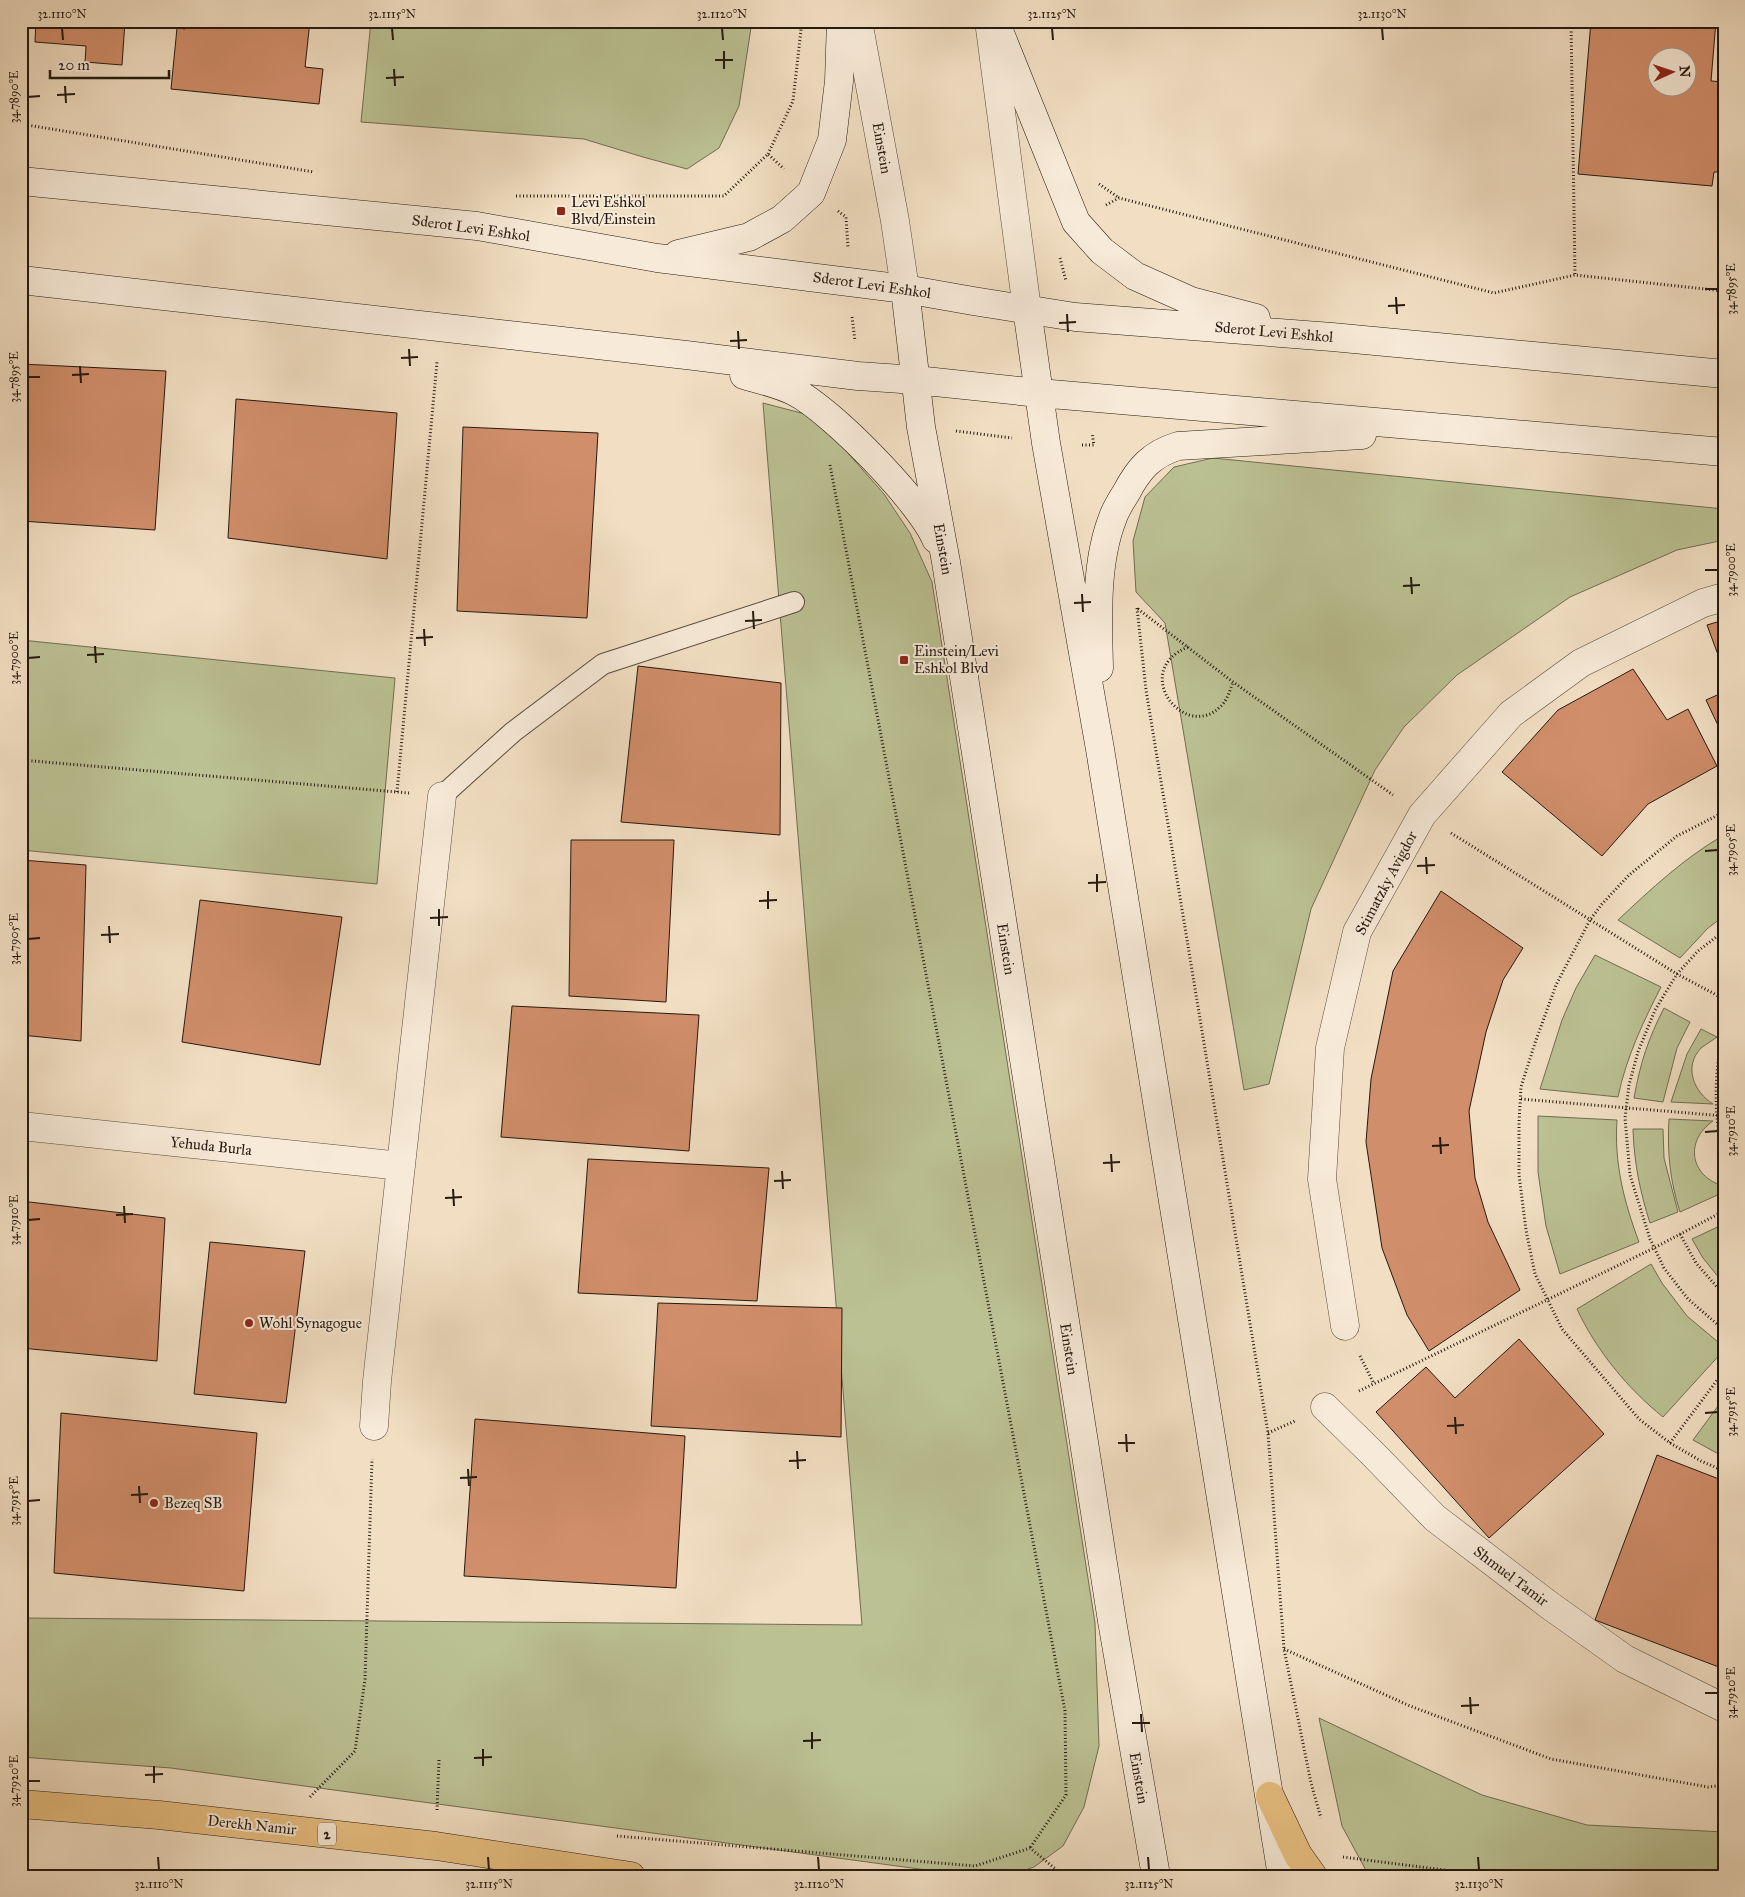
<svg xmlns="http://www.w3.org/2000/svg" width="1745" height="1897" viewBox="0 0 1745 1897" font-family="'IM FELL Great Primer',serif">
<rect width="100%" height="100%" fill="#f2dfc3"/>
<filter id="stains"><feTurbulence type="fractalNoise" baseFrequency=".004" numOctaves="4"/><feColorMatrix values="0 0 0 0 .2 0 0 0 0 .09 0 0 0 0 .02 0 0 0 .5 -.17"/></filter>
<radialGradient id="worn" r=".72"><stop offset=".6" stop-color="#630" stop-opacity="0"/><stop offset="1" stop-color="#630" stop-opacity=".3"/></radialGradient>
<path fill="#bbc193" stroke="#706d52" d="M371,21H752L739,106L719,148L687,169L643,157L584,139L361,122Z
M763,403L805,414L833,436L884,494L910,533L932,582L1095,1623L1099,1746L1084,1807L1063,1846L1034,1867L1008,1876H971L171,1768L21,1757V1618L862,1625Z
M1213,458L1724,509V540L1677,550L1570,597L1457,675L1404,727L1375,770L1311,909L1269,1084L1244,1090L1165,623L1136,592L1133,541L1145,497L1174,467Z
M21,640L395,678L377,884L21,850Z
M1724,835V916L1708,928L1680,958L1618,920C1651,889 1684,858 1724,835Z
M1595,955L1661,987C1643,1022 1626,1058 1618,1097L1540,1089L1562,1020L1576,988Z
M1664,1008L1690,1022L1677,1048L1663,1102L1634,1098C1640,1064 1648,1039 1664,1008Z
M1701,1029L1717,1037C1712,1041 1706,1044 1701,1048C1683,1067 1694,1092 1713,1104L1671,1102L1687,1054Z
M1538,1116L1617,1120C1614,1163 1624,1202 1639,1242L1560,1274L1546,1226L1538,1172Z
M1669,1119L1713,1121C1684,1141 1690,1177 1724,1186V1192L1680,1212C1670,1181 1667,1152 1669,1119Z
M1633,1129H1663L1664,1158L1678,1212L1650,1223C1640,1192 1634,1162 1633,1129Z
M1724,1224V1284L1703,1258L1692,1239Z
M1651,1264L1662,1283L1687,1316L1724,1347V1350L1663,1417C1628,1389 1596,1350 1577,1309Z
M1724,1398V1457L1693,1440Z
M1319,1718L1482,1795L1587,1825L1724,1832V1876H1369L1342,1826Z"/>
<path fill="#d18e6b" stroke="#251910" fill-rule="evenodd" d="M36,21H125L122,65L85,62L86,46L35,42Z
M186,21H310L305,67L323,69L319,104L171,89L177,28L185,29Z
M1591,21H1716L1711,81L1724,82V172H1714L1712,186L1578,174ZM1658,58H1688V88H1658Z
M21,364L166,371L155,530L21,521Z
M236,399L397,413L387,559L228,538Z
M463,427L598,433L587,618L457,611Z
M1724,620V671L1707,625Z
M638,666L781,683L780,835L621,822Z
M1633,669L1667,720L1688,709L1717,766L1648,804L1602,856L1502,772L1558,710Z
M1724,692V738L1706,700Z
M571,840H674L666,1002L569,996Z
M21,860L86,865L81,1041L21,1035Z
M1441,891L1523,948L1503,980L1486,1032L1469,1111L1475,1178L1488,1222L1520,1290L1429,1351L1407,1315L1382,1248L1366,1142L1371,1079L1393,971Z
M200,900L342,917L320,1065L182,1042Z
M512,1006L699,1015L689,1151L501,1137Z
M588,1159L769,1168L757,1301L578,1293Z
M21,1201L165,1218L157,1361L21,1348Z
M210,1242L305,1251L286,1403L194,1394Z
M658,1303L842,1308L841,1437L651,1426Z
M1519,1339L1604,1434L1489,1538L1376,1412L1426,1367L1455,1398Z
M61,1413L257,1433L244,1591L54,1573Z
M475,1419L685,1436L676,1588L464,1576Z
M1657,1455L1724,1481V1669L1595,1620Z"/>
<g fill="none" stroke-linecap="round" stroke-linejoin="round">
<g stroke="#584a3d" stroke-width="22">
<path id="lane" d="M442,796L513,732L603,664L794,602"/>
</g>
<g stroke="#584a3d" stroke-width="29">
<path id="street" d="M858,21L895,221L905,289
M989,21L1027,309
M21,1126L401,1166
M1345,1326L1322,1179L1330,1048L1357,932L1422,815L1511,714L1581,663L1703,603L1724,597
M1325,1407L1374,1455L1435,1518L1549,1605L1625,1659L1724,1708
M374,1426L377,1381L442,796"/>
</g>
<g stroke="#251910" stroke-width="29">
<path id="secondary" d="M995,21L1076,222L1102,251L1135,276L1191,301L1256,318
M21,181L477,226L657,258L905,289L973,301L1075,317L1332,337L1724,374
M678,254L749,237L782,219L811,193L832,140L839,81L841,21
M21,280L686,355L858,376L916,380L1039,393L1724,452
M905,289L921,427L946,562L1112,1621L1156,1876
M1027,309L1046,443L1100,749L1282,1876
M744,375C761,380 780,384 795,392C832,411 920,501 936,539
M1099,668C1098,621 1095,564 1112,520C1115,510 1121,501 1126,493C1139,468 1152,454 1178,446L1362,435"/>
</g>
<g stroke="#251910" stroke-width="29">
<path id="highway" d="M1270,1796L1298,1855L1313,1876
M21,1804L159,1815L436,1846L631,1876"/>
</g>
<path stroke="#251910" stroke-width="3" stroke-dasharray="1 2.5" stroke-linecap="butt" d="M1571,21L1575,275
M21,124L314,172
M768,154L793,101L802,21
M1099,184L1119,198
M516,196H724L768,154L784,169
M1106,205L1119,198L1494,293L1575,275L1724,291
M838,211L846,217L848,248
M1060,258L1066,281
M852,317L855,341
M956,431L1012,438
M1082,445H1094L1092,433
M830,465L1065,1711L1066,1795L1030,1848
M1137,608L1146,690L1268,1433L1284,1649L1311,1783L1321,1818
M1138,609L1233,682L1393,795
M1188,647C1129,671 1185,743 1221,706C1228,699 1230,690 1233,682
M21,760L409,793
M397,792L437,362
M1724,812L1677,836L1629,875L1602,904L1590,920L1556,985L1535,1043L1521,1087L1519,1122V1175L1526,1230L1535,1274L1562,1329L1639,1419L1670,1443L1701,1461L1724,1471
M1451,833L1677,974L1724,999
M1724,931L1698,951L1677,974L1655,1010L1638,1052L1629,1085L1625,1118L1630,1175L1650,1239L1664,1268L1688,1299L1724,1330
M1724,1028C1714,1071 1713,1117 1724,1159
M1521,1099L1724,1116
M1680,1234L1696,1263L1724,1295
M1360,1356L1374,1384
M1359,1391L1654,1248L1724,1211
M1268,1433L1295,1421
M1670,1443L1724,1371
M1284,1649L1410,1706L1551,1759L1708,1787L1724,1785
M310,1797L355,1751L365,1679L372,1459
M437,1810L439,1760
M617,1836L975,1866L1030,1848L1064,1876
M1343,1857L1491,1876"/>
<use href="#lane" stroke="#f7ead8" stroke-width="20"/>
<use href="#street" stroke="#f7ead8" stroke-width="28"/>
<use href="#secondary" stroke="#f7ead8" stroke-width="28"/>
<use href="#highway" stroke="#e9c082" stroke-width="28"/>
</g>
<path fill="none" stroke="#251910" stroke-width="2" d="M62,28L63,40M392,28L393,40M722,28L723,40M1052,28L1053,40M1382,28L1383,40M724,51V69M715,60H733M394,69L395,86M386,78L404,77M65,86L66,103M57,95L75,94M28,97L40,96M1705,289H1718M1396,297L1397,314M1388,306L1405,305M1067,314L1068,332M1059,323L1076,322M738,331L739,349M730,341L747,340M409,349L410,366M401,358L418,357M80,366L81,383M72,375L89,374M28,377H40M1705,570H1718M1411,577L1412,594M1403,586L1420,585M1082,594L1083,612M1074,603L1091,602M753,611L754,629M745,621L762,620M424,629L425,646M416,638L433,637M95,646L96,663M87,655L104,654M28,658L40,657M1705,851L1718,850M1426,857L1427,874M1417,866L1435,865M1097,874V892M1088,883L1106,882M768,891V909M759,901L777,900M439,909V926M430,918L448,917M109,926L110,943M101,935L119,934M28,939L40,938M1705,1132L1718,1131M1440,1137L1441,1154M1432,1146L1449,1145M1111,1154L1112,1172M1103,1163L1120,1162M782,1171L783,1189M774,1181L791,1180M453,1189L454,1206M445,1198L462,1197M124,1206L125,1223M116,1215L133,1214M28,1220L40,1219M1705,1413L1718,1412M1455,1417L1456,1434M1447,1426L1464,1425M1126,1434L1127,1452M1118,1443H1135M797,1451L798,1469M789,1461L806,1460M468,1469L469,1486M460,1478L477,1477M139,1486L140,1503M131,1495L148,1494M28,1501L40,1500M1705,1693H1718M1470,1697L1471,1714M1461,1706L1479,1705M1141,1714L1142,1732M1132,1723H1150M812,1732V1749M803,1741L821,1740M483,1749V1766M474,1758L492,1757M154,1766V1783M145,1775L163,1774M28,1781H40M158,1857L159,1870M488,1857L489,1870M818,1857L819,1870M1148,1857L1149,1870M1478,1857L1479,1870"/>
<g fill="#8f2418" stroke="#f7ead8" stroke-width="2">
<rect x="556" y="206" width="10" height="10" rx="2.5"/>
<rect x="899" y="655" width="10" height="10" rx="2.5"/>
<circle cx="249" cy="1323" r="5"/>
<circle cx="154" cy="1503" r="5"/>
</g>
<g text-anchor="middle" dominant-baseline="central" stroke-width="4" stroke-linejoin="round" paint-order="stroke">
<rect fill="#f7ead8" stroke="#64584c" stroke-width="1" x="318" y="1822.5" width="18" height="23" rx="4"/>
<g font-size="14" font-weight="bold" fill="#251910">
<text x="327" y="1834">2</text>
</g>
<g font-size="15" fill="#251910" stroke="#f7ead8">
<text transform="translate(882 148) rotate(80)">Einstein</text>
<text transform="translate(471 228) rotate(8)">Sderot Levi Eshkol</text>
<text transform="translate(872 285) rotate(8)">Sderot Levi Eshkol</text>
<text transform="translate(1274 332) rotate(5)">Sderot Levi Eshkol</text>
<text transform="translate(943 549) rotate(80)">Einstein</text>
<text transform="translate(1386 883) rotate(-62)">Stimatzky Avigdor</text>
<text transform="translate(1006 949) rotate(81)">Einstein</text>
<text transform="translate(211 1146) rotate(6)">Yehuda Burla</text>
<text transform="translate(1069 1349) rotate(81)">Einstein</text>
<text transform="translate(1511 1576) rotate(37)">Shmuel Tamir</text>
<text transform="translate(1139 1778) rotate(80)">Einstein</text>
<text transform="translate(252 1825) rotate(6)">Derekh Namir</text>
</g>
<g font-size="15" fill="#251910" stroke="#f7ead8" text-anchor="start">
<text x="571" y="202">Levi Eshkol<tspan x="571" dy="17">Blvd/Einstein</tspan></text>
<text x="914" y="651">Einstein/Levi<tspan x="914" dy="17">Eshkol Blvd</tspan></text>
<text x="259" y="1323">Wohl Synagogue</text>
<text x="164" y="1503">Bezeq SB</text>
</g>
</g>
<rect width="1745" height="1897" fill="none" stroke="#f2dfc3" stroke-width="55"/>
<g transform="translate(1672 72) rotate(87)"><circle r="24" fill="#f7ead8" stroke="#a39688"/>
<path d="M0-4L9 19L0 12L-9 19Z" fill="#8f2418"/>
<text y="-8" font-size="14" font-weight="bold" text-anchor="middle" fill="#251910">N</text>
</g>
<path d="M50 70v8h119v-8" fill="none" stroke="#251910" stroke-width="2.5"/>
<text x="58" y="70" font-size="15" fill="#251910" stroke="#f7ead8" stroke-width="4" paint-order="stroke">20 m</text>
<rect x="28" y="28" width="1690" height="1842" fill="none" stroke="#251910" stroke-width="2"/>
<g font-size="12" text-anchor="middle" fill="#251910">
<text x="62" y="18">32.1110°N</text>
<text x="392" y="18">32.1115°N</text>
<text x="722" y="18">32.1120°N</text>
<text x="1052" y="18">32.1125°N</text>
<text x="1382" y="18">32.1130°N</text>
<text transform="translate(14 97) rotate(-90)" y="4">34.7890°E</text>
<text transform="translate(1731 289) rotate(-90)" y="4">34.7895°E</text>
<text transform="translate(14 377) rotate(-90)" y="4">34.7895°E</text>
<text transform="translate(1731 570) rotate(-90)" y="4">34.7900°E</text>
<text transform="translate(14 658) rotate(-90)" y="4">34.7900°E</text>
<text transform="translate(1731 850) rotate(-90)" y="4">34.7905°E</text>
<text transform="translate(14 939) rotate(-90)" y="4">34.7905°E</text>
<text transform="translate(1731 1131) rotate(-90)" y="4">34.7910°E</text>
<text transform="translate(14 1220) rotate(-90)" y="4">34.7910°E</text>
<text transform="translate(1731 1412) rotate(-90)" y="4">34.7915°E</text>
<text transform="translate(14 1501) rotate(-90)" y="4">34.7915°E</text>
<text transform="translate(1731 1693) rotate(-90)" y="4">34.7920°E</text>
<text transform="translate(14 1781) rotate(-90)" y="4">34.7920°E</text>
<text x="159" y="1888">32.1110°N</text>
<text x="489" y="1888">32.1115°N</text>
<text x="819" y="1888">32.1120°N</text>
<text x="1149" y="1888">32.1125°N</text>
<text x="1479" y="1888">32.1130°N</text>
</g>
<rect width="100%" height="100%" filter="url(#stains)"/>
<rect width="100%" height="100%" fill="url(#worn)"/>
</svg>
